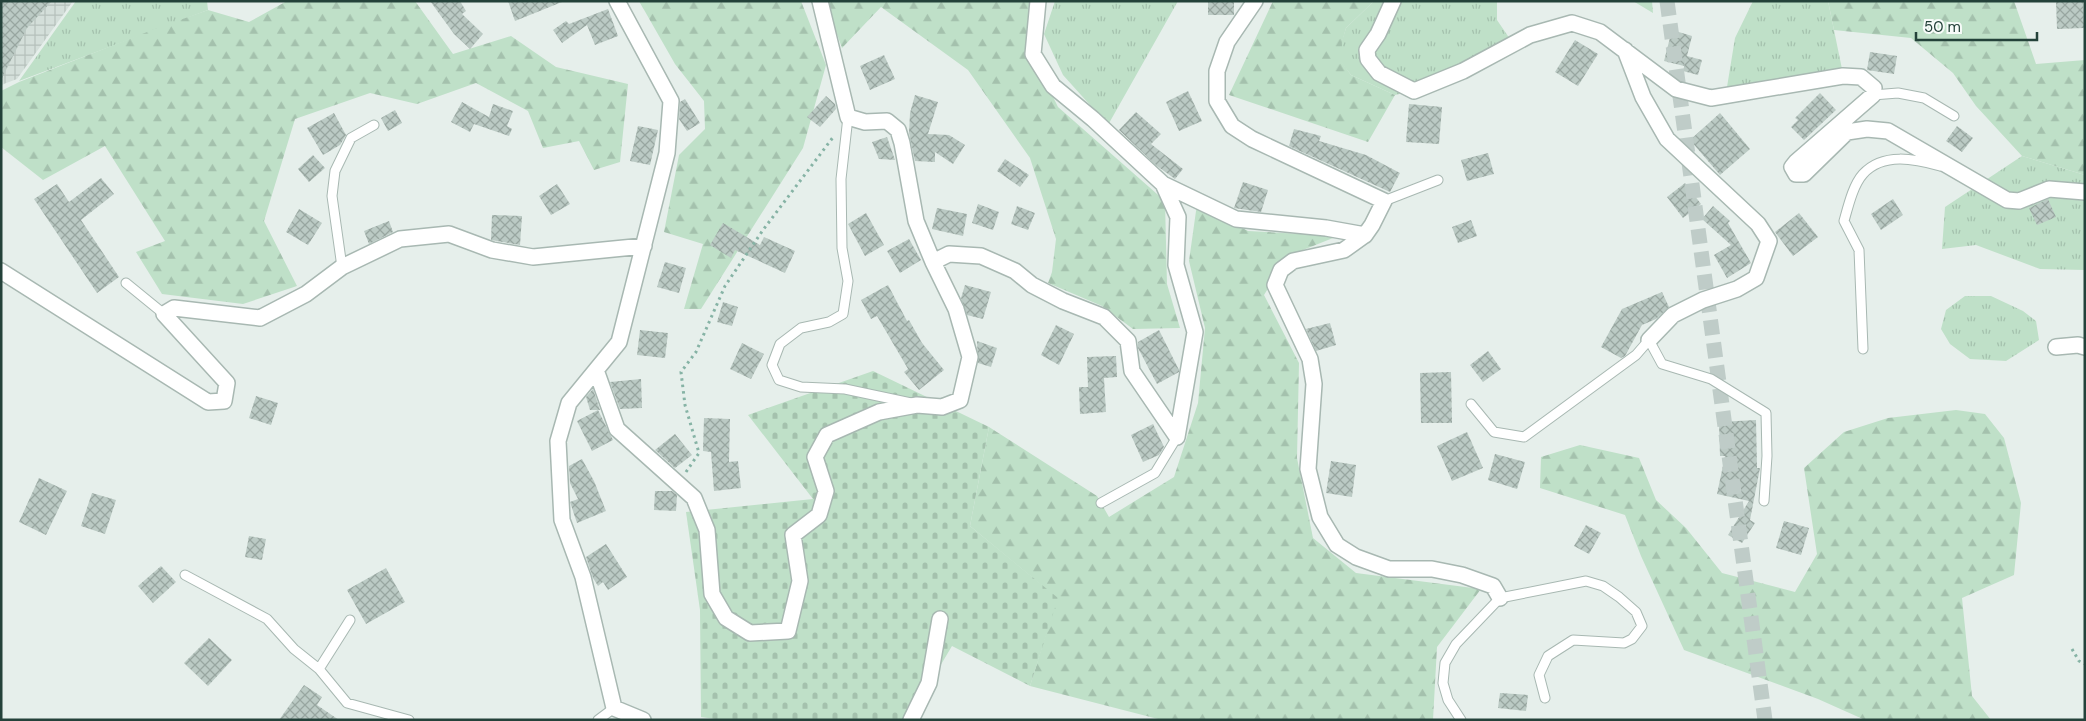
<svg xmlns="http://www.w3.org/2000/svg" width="2086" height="721" viewBox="0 0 2086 721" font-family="'DM Sans',sans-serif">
<defs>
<pattern id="industrial-grid" width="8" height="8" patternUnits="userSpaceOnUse" patternTransform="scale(1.25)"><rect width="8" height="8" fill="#d4dfda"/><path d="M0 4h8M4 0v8" fill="none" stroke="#b6c1bc"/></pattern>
<pattern id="grass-tufts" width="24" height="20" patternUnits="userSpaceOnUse" patternTransform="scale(1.25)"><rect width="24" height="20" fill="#bfe0c8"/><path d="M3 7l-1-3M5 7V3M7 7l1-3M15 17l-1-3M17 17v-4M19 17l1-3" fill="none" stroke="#a4c1ad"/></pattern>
<pattern id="forest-firs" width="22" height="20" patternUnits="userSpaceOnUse" patternTransform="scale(1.25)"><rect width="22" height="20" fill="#bfe0c8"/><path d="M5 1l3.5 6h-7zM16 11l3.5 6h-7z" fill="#a4c1ad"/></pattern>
<pattern id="cemetery-stones" width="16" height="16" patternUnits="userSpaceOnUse" patternTransform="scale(1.25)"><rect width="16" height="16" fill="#bfe0c8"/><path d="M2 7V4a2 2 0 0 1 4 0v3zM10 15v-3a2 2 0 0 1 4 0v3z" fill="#a4c1ad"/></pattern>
<pattern id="building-cross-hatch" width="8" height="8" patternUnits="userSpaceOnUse" patternTransform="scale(1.25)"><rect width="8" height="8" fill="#bbcac4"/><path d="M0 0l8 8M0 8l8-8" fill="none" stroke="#98a6a0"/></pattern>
</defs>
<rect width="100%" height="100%" fill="#e6efeb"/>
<path fill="url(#industrial-grid)" d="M1,1H73L17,79L1,85Z"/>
<path fill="url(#grass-tufts)" d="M76,1H207L208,10L19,81Z
M1055,1H1178L1108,125L1063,75L1044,34Z
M1374,1H1497V20L1512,42L1455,81L1395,95L1351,75L1337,57L1346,28Z
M1753,1H1828L1842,69L1727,87L1735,38Z
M2022,156L2085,175V270L2040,269L1976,245L1942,249L1945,207Z
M1965,296H1991L2023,311L2036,321L2039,340L2006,361L1970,359L1950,344L1941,329L1946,310Z"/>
<path fill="url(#forest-firs)" d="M287,1H415L453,54L511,36L556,67L628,84L620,162L594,170L579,141L543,148L528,111L476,83L417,104L370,93L295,119L264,221L297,286L243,304L162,294L136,252L165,241L105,146L43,180L1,147V91L19,82L160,27L208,10L249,22Z
M639,1H801L826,65L803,148L701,309H684L703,244L664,232L679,155L705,129L704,101L675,64Z
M825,1H1031L1027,44L1058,107L1165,201L1167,284L1180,328L1133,329L1102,306L1048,283L1052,272L1056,239L1030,158L968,70L881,7L842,48Z
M1273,1H1374L1346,28L1338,57L1351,75L1395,95L1368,142L1229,95Z
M1634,1H1652L1653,13L1633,1Z
M1828,1H2014L2036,64L2085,60V175L2022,156L1976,106L1953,73L1911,38L1834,30Z
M1197,204L1248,231L1338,236L1288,256L1264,295L1299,363L1297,458L1313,538L1356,573L1481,589L1437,647L1433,720H1162L1030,686L1057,598L970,526L989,427L1097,496L1109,517L1174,477L1198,403L1205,328L1189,261Z
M1956,410L1985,414L2004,438L2021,503L2014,575L1962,598L1972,696L1991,720H1865L1818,699L1684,650L1641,556L1625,515L1540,488L1541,457L1580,445L1639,458L1656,500L1686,528L1722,573L1795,592L1817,554L1804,468L1844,432L1888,418Z"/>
<path fill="url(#cemetery-stones)" d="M873,371L989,427L970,526L1058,598L1030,686L952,646L908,720H722L701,717L700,610L686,512L813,499L748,415Z"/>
<path fill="url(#building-cross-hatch)" d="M1,1H52L27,28L1,80Z
M430,1H460L466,11L462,14L483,34L470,49L454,34Z
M508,1H562V2L515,21Z
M1208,1H1234V15H1208Z
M2056,1H2083L2084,28L2057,29Z
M608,9L618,36L595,45L587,25L562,43L553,30L566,21L569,24Z
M1672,30L1692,36L1687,56L1702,60L1698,75L1683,71L1686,59L1684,66L1664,61Z
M1575,40L1598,54L1578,86L1555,72Z
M1870,52L1897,56L1894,74L1867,70Z
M884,55L895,79L870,90L860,66Z
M1188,91L1202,121L1179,131L1166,102Z
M1820,93L1836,110L1804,140L1791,127L1798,120L1795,118Z
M915,95L938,102L928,134L949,135L965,145L953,164L935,152V162L915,161L909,133L910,113Z
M826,96L835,104L836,109L820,127L807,117Z
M685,99L700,123L687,131L679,119L680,102Z
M462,102L489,117L493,104L513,111L507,126L512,129L509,136L474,124L470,132L451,122Z
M1409,104L1442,107L1439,144L1406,142Z
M395,110L402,123L388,131L381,118Z
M1136,112L1161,134L1151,144L1183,169L1175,179L1157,166L1119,130Z
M334,113L346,135L340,145L323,155L307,128Z
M1720,113L1750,149L1720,175L1690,140Z
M638,126L658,130L650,165L630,161Z
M1957,126L1973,138L1962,152L1946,141Z
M1294,129L1321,136L1319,141L1366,155L1400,173L1390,192L1289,146Z
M887,137L895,160H896L879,159L872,142Z
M1488,153L1494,174L1467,181L1461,160Z
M313,155L325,168L309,182L298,169Z
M1005,159L1029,175L1020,187L997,171Z
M101,178L114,194L81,220L119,277L97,293L34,199L57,184L69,202Z
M1243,182L1268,190L1261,212L1234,208Z
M1685,183L1701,204L1683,218L1667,197Z
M557,184L570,204L551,215L539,196Z
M1893,199L1903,215L1881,230L1871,214Z
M2048,199L2056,217L2037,225L2029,208Z
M978,204L999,212L993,230L972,223Z
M1017,206L1035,213L1028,230L1011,224Z
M1713,206L1730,221L1728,223L1751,263L1727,278L1714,255L1731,245L1702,219Z
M937,208L967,214L963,236L932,229Z
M299,209L322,223L308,245L286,232Z
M866,213L884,245L865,256L848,224Z
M1799,213L1818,237L1793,256L1775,232Z
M492,215L522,216L520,245L491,240Z
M1471,220L1477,236L1458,243L1452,227Z
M389,221L393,232L369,244L364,231Z
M723,223L760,245L764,237L795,251L785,273L735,250L731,258L710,245Z
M909,239L921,260L900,273L887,251Z
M665,262L686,268L679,293L657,287Z
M888,285L907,321L909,320L922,343L944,370L919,390L904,372L908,369L877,316L871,319L861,300Z
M965,285L991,292L983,319L967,315L961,298Z
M1662,292L1669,307L1656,319L1642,325L1625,356L1621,358L1601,347L1622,309Z
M723,302L738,307L732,326L717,322Z
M1330,323L1336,345L1316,351L1306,329Z
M1056,325L1074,334L1059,365L1041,355Z
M640,330L668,333L665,358L637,355Z
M1159,330L1179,370V372L1157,384L1138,348V342Z
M977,341L997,348L991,367L978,363Z
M742,343L764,354L751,379L730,369Z
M1488,351L1501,369L1483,382L1470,365Z
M1116,356L1117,377L1104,378L1106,412L1080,414L1079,387H1088L1087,357Z
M1451,372L1452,423H1421L1420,373Z
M641,379L642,408L620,409L610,382Z
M593,389L600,410H590L586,397Z
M256,396L278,403L271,425L249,418Z
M598,410L613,440L592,451L577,421Z
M704,418L730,419L729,462L738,461L741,488L714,491L711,452L703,451Z
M1756,420L1757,468H1760L1750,520L1755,523L1742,543L1728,535L1749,501L1717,494L1725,456H1720L1719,422Z
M1153,424L1164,447L1159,455L1143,462L1131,435Z
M1467,432L1483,468L1452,481L1437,446Z
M675,434L692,455L675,468L655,450Z
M1495,454L1525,462L1517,489L1488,480Z
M582,459L594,481L606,511L577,523L570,502L578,499L570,483L569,466Z
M1331,461L1356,465L1352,497L1326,493Z
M39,478L67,491L46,535L19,522Z
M655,491H672L677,495L676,511L654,510Z
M92,493L116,500L105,534L81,526Z
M1784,521L1809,528L1801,555L1776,548Z
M1586,525L1601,533L1589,554L1574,546Z
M249,536L266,539L262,560L245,557Z
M606,544L627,577L608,590L603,582L598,586L593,578L586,557Z
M161,566L176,582L153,603L138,586Z
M386,568L405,602L366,624L347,590Z
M209,638L232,660L208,686L184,663Z
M304,685L322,697L317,705L339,720H279Z
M1500,693L1528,695L1526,711L1498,708Z"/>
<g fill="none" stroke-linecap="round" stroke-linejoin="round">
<path stroke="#bfccc8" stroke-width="15" stroke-dasharray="15 8" stroke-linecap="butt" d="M1667,1L1765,720"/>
<g stroke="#a8b8b2" stroke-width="11">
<path id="service" d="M1873,95L1898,93L1924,98L1954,116
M848,117L841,179L842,248L848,281L843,314L829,322L801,328L780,344L772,365L779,380L801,387L845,389L911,403
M1384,201L1438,180
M342,267L332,196L335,171L351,138L374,125
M126,283L164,314
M1863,349L1859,250L1844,221C1848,207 1853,185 1863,174C1883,152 1915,159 1940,166
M1471,404L1494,432L1524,437L1636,355L1649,340L1662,364L1711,379L1766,413L1767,456L1764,501
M1101,503L1155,473L1177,437
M185,575L267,619L294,649L319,669L347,703L409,720
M319,669L350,620
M598,720L614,708
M1461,720L1448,700L1443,683L1445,663L1456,644L1500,598L1586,581L1603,586L1619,597L1636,612L1642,626L1632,639L1624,643L1573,640L1548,656L1539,675L1545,698"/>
</g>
<g stroke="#a8b8b2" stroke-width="18">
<path id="minor" d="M617,1L671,101L667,153L619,342L569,403L558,441L562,520L583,577L614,708L643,720
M1038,1L1033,54L1053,86L1093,119L1163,184L1236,219L1326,228L1365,235L1372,225L1384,201L1252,139L1232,126L1217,101V71L1227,42L1255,1
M1393,1L1378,34L1367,50L1368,59L1379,73L1414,91L1463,71L1530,35L1572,23L1600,32L1676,89L1711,98L1843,76L1861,77L1874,88L1873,95L1796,162L1792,167L1796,174H1804L1847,132L1867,129L1888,131L2007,200L2019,201L2049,189L2085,192
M1625,50L1643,97L1667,139L1758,224L1769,241L1756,278L1737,289L1703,300L1673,315L1649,340
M1163,184L1178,217L1176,265L1195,332L1177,437
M1365,235L1344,250L1293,261L1281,270L1275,285L1310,359L1314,384L1308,469L1320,517L1337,545L1356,557L1389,569H1432L1462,575L1493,586L1500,598
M933,262L949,254L981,256L1015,271L1032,285L1063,301L1104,317L1128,341L1132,371L1177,437
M1,271L208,402L224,401L227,383L164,314L174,308L260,318L306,294L342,267L400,239L449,234L492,250L533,257L644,246
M2056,347L2078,345L2085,347
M596,370L617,429L694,498L707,530L712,594L726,618L750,633L788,631L800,581L793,535L819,515L826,491L815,457L827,435L879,412L917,405L942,407L960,400L970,357L956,309L933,262L916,221L902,143L898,130L887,121L865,122L848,117L820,1
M911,720L929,683L940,619"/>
</g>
<path stroke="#86b3a5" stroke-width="3" stroke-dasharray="2.5 4" stroke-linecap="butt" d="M686,472L699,453L685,405L681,372L696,352L725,286L763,230L834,136
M2072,649L2079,661L2085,664"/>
<use href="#service" stroke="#fff" stroke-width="9"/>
<use href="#minor" stroke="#fff" stroke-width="15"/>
</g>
<rect width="2086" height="721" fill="none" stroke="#24423a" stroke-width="5"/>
<path d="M1916 32v8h121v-8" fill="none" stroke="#24423a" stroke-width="2.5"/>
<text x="1924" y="32" font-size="15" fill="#24423a" stroke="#f7fbf9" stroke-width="4" paint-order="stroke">50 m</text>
</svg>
